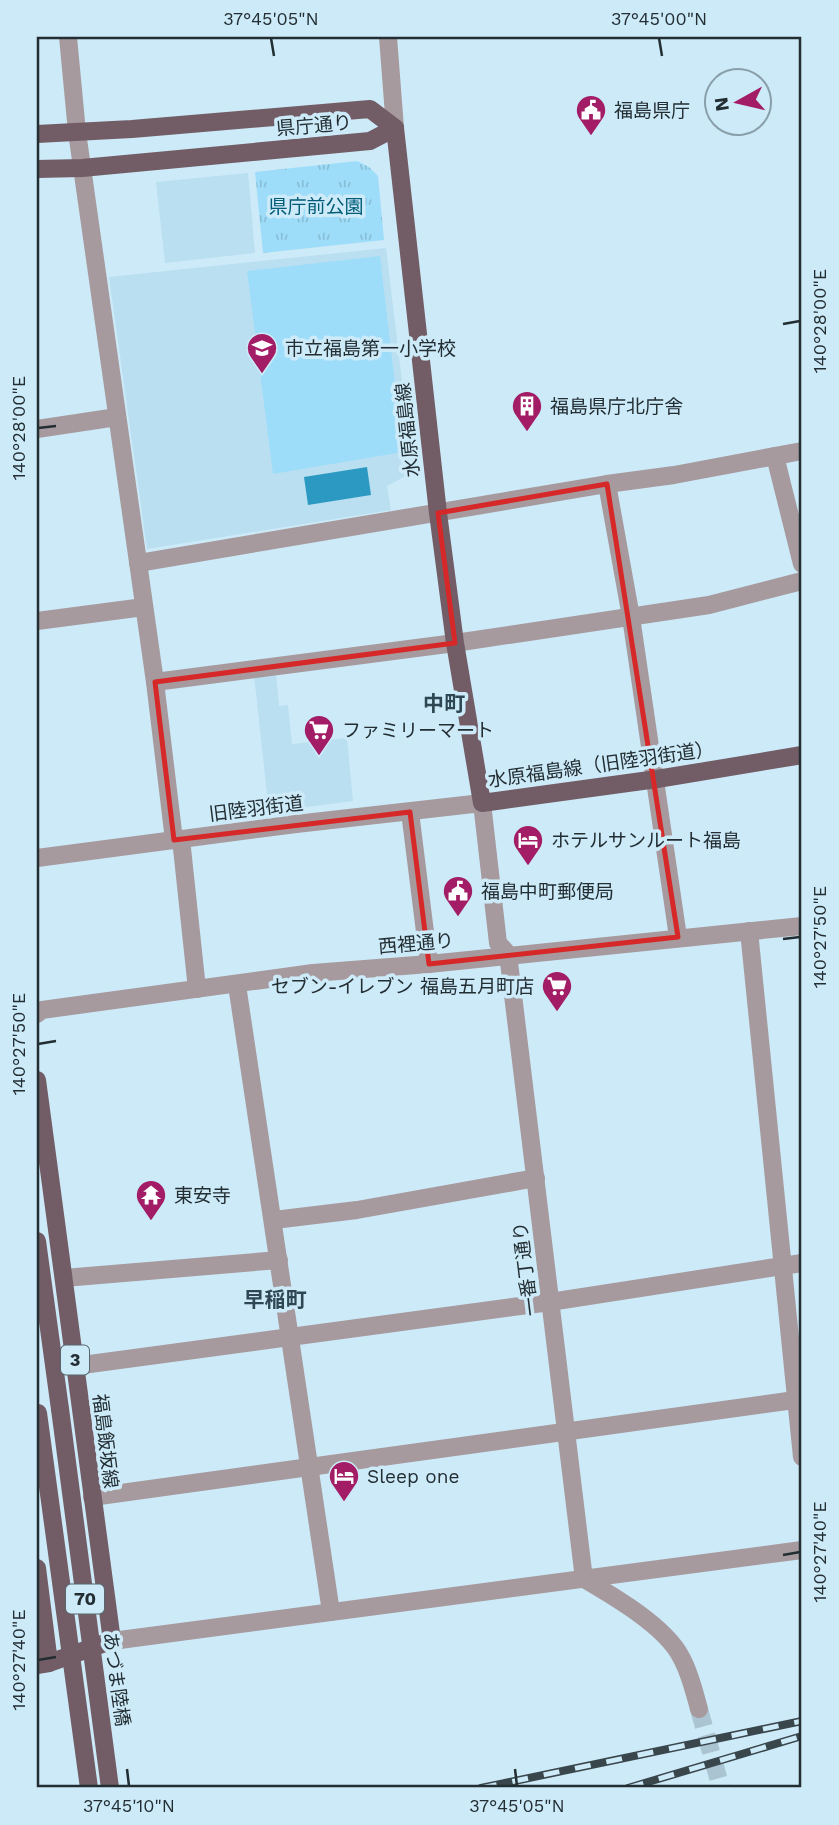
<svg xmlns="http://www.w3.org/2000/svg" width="839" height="1825" font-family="'Work Sans','Noto Sans JP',sans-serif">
	<defs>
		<pattern id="park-tufts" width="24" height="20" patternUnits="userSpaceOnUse" patternTransform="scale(1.75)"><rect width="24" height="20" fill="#9eddf9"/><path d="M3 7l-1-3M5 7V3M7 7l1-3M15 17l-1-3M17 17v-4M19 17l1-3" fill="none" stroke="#88bed6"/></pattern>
	</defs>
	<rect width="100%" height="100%" fill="#cdeaf8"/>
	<g fill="#badff0">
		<path d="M248,173l7,80 -90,10 -9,-81z"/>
		<path d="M386,248l27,224 -26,14 4,24 -244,39 -38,-272z"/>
		<path d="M276,673l3,33 9,-1 4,39 55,-6 6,63 -84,11 -15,-137z"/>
	</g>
	<path fill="url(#park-tufts)" d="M357,161l12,6 9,9 6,64 -121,13 -8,-81z"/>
	<path fill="#9eddf9" d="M380,256l23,196 -130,22 -26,-203z"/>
	<path fill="#2b99c1" d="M367,467l4,28 -63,10 -4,-28z"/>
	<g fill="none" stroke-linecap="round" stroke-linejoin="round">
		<path stroke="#abc4d1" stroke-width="18" stroke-dasharray="18 9" stroke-linecap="butt" d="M699,1709l22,79"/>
		<g stroke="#a69a9e" stroke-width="18">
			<path d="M68,37l9,95 78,550 19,158"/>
			<path d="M388,37l7,91"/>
			<path d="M37,429l80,-12"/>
			<path d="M775,456l27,108"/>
			<path d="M607,484l24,133 47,320"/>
			<path d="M138,563l469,-79 67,-9 128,-24"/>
			<path d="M37,621l107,-14"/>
			<path d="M155,682l300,-39 254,-38 93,-24"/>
			<path d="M410,812l19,152"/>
			<path d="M181,839l16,150"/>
			<path d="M37,858l259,-34 186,-21 16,140 10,11"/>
			<path d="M749,931l53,526"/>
			<path d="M508,954l76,625"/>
			<path d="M237,985l94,627"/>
			<path d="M37,1014l5,-4 271,-37 116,-9 373,-38"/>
			<path d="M274,1220l83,-10 179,-32"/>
			<path d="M64,1278l215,-18"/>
			<path d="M75,1366l475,-64 252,-39"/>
			<path d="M92,1497l710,-98"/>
			<path d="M584,1579c29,17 81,47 97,78 9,16 13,34 18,52"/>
			<path d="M112,1641l690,-91"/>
		</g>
		<g stroke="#725c65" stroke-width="18">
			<path d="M395,128l43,385 17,130 27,160 175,-24 145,-24"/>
			<path d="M37,134l95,-5 238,-20 25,19"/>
			<path d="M37,169l45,-1 288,-27 25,-13"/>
			<path d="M37,1080l75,561"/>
			<path d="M37,1241l23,168"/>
			<path d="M37,1568l12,95"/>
			<path d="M37,1665l12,-2 56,-20"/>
		</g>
		<g stroke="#39464c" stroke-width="8">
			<g id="rail">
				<path d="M481,1788l321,-67"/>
				<path d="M628,1788l174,-52"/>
			</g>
		</g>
		<use href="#rail" stroke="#cdeaf8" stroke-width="5" stroke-dasharray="16" stroke-linecap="butt"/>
		<g stroke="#725c65" stroke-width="18">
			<path d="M60,1409l50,379"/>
			<path d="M38,1413l51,375"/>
		</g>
	</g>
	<path fill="none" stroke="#d62828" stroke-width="5" stroke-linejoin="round" d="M607,484l71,453 -249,27 -19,-152 -236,28 -19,-158 300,-39 -17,-130z"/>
	<path fill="none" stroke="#232e33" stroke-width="2.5" d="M271,38l3,18M659,38l3,18M783,324l17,-3M38,428l18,-2M783,939l17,-2M38,1044l18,-3M783,1555l17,-3M38,1660l18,-3M127,1769l2,17M515,1769l2,17"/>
	<defs>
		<g id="civic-pin" transform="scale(1.575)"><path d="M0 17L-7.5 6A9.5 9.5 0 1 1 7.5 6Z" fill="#a31c66" stroke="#cdeaf8"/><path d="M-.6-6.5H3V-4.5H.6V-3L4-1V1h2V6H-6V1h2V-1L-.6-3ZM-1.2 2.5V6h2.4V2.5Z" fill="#fff"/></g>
		<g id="school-pin" transform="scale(1.575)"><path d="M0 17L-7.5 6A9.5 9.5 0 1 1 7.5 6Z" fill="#a31c66" stroke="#cdeaf8"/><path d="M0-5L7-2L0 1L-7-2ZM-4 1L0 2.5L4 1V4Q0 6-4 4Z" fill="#fff"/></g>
		<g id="building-pin" transform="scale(1.575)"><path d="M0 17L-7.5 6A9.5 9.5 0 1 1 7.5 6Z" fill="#a31c66" stroke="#cdeaf8"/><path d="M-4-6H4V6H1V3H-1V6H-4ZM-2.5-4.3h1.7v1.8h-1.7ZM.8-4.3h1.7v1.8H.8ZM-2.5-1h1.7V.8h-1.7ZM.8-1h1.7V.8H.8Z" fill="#fff"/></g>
		<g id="supermarket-pin" transform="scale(1.575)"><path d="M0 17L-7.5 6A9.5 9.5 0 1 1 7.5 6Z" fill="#a31c66" stroke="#cdeaf8"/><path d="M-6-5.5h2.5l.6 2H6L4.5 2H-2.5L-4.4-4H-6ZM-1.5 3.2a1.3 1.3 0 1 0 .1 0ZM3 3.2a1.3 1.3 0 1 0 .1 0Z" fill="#fff"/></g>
		<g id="hotel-pin" transform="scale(1.575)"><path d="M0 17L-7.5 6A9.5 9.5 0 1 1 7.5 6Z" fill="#a31c66" stroke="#cdeaf8"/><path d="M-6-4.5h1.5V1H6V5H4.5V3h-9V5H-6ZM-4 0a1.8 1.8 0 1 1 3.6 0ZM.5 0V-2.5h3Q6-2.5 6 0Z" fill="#fff"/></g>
		<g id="temple-pin" transform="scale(1.575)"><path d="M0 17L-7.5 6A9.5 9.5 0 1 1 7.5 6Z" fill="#a31c66" stroke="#cdeaf8"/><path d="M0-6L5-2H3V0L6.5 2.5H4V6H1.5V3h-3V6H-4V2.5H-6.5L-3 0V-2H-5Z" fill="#fff"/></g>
	</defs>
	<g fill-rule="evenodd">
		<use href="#civic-pin" x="591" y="110"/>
		<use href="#school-pin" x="262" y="348"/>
		<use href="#building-pin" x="527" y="406"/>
		<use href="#supermarket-pin" x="319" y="730"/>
		<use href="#hotel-pin" x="528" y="840"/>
		<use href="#civic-pin" x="458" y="891"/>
		<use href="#supermarket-pin" x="557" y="986"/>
		<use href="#temple-pin" x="151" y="1195"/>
		<use href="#hotel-pin" x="344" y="1476"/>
	</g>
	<g text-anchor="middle" stroke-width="7" stroke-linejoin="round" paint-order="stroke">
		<g fill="#cdeaf8" stroke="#56666e" stroke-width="2">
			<rect x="61" y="1345.5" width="28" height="29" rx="5"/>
			<rect x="66" y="1584.5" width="38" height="29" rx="5"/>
		</g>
		<g font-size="18" font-weight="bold" fill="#232e33">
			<text x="75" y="1366">3</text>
			<text x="85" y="1605">70</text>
		</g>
		<g font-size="19" fill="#232e33" stroke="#cdeaf8" text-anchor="start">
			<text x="614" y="117">福島県庁</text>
			<text x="285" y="355">市立福島第一小学校</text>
			<text x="550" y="413">福島県庁北庁舎</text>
			<text x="342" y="737">ファミリーマート</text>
			<text x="551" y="847">ホテルサンルート福島</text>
			<text x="481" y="898">福島中町郵便局</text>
			<text x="534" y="993" text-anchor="end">セブン-イレブン 福島五月町店</text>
			<text x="174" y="1202">東安寺</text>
			<text x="367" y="1483">Sleep one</text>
		</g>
		<g font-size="19" fill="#232e33" stroke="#cdeaf8">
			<text transform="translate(314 125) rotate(-5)" y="7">県庁通り</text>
			<text transform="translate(407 430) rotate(-96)" y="7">水原福島線</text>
			<text transform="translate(601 764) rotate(-8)" y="7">水原福島線（旧陸羽街道）</text>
			<text transform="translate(256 808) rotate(-7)" y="7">旧陸羽街道</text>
			<text transform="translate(416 943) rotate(-5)" y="7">西裡通り</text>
			<text transform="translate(525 1269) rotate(-97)" y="7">一番丁通り</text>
			<text transform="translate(106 1441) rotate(83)" y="7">福島飯坂線</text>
			<text transform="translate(117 1679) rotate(82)" y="7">あづま陸橋</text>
		</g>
		<g font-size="19" fill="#015b77" stroke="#cdeaf8">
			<text x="316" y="213">県庁前公園</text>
		</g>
		<g font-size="21" font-weight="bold" fill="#2e4752" stroke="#cdeaf8">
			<text x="444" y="711">中町</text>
			<text x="275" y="1307">早稲町</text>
		</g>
	</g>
	<rect width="839" height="1825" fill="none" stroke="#cdeaf8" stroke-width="77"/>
	<g transform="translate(738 102) rotate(262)"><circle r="33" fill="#cdeaf8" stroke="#899fa9" stroke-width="2"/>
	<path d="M0-5L12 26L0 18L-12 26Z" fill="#a31c66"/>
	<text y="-10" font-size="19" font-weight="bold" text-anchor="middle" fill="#232e33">N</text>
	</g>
	<rect x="38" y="38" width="762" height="1748" fill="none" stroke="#232e33" stroke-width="2.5"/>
	<g font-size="18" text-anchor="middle" fill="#232e33">
		<text x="271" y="25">37°45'05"N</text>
		<text x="659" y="25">37°45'00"N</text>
		<text transform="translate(820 321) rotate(-90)" y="6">140°28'00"E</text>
		<text transform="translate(19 428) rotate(-90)" y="6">140°28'00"E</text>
		<text transform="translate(820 937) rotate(-90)" y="6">140°27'50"E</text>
		<text transform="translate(19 1044) rotate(-90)" y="6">140°27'50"E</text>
		<text transform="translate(820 1552) rotate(-90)" y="6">140°27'40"E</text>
		<text transform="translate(19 1660) rotate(-90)" y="6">140°27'40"E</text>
		<text x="129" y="1812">37°45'10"N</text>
		<text x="517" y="1812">37°45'05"N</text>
	</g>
</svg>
